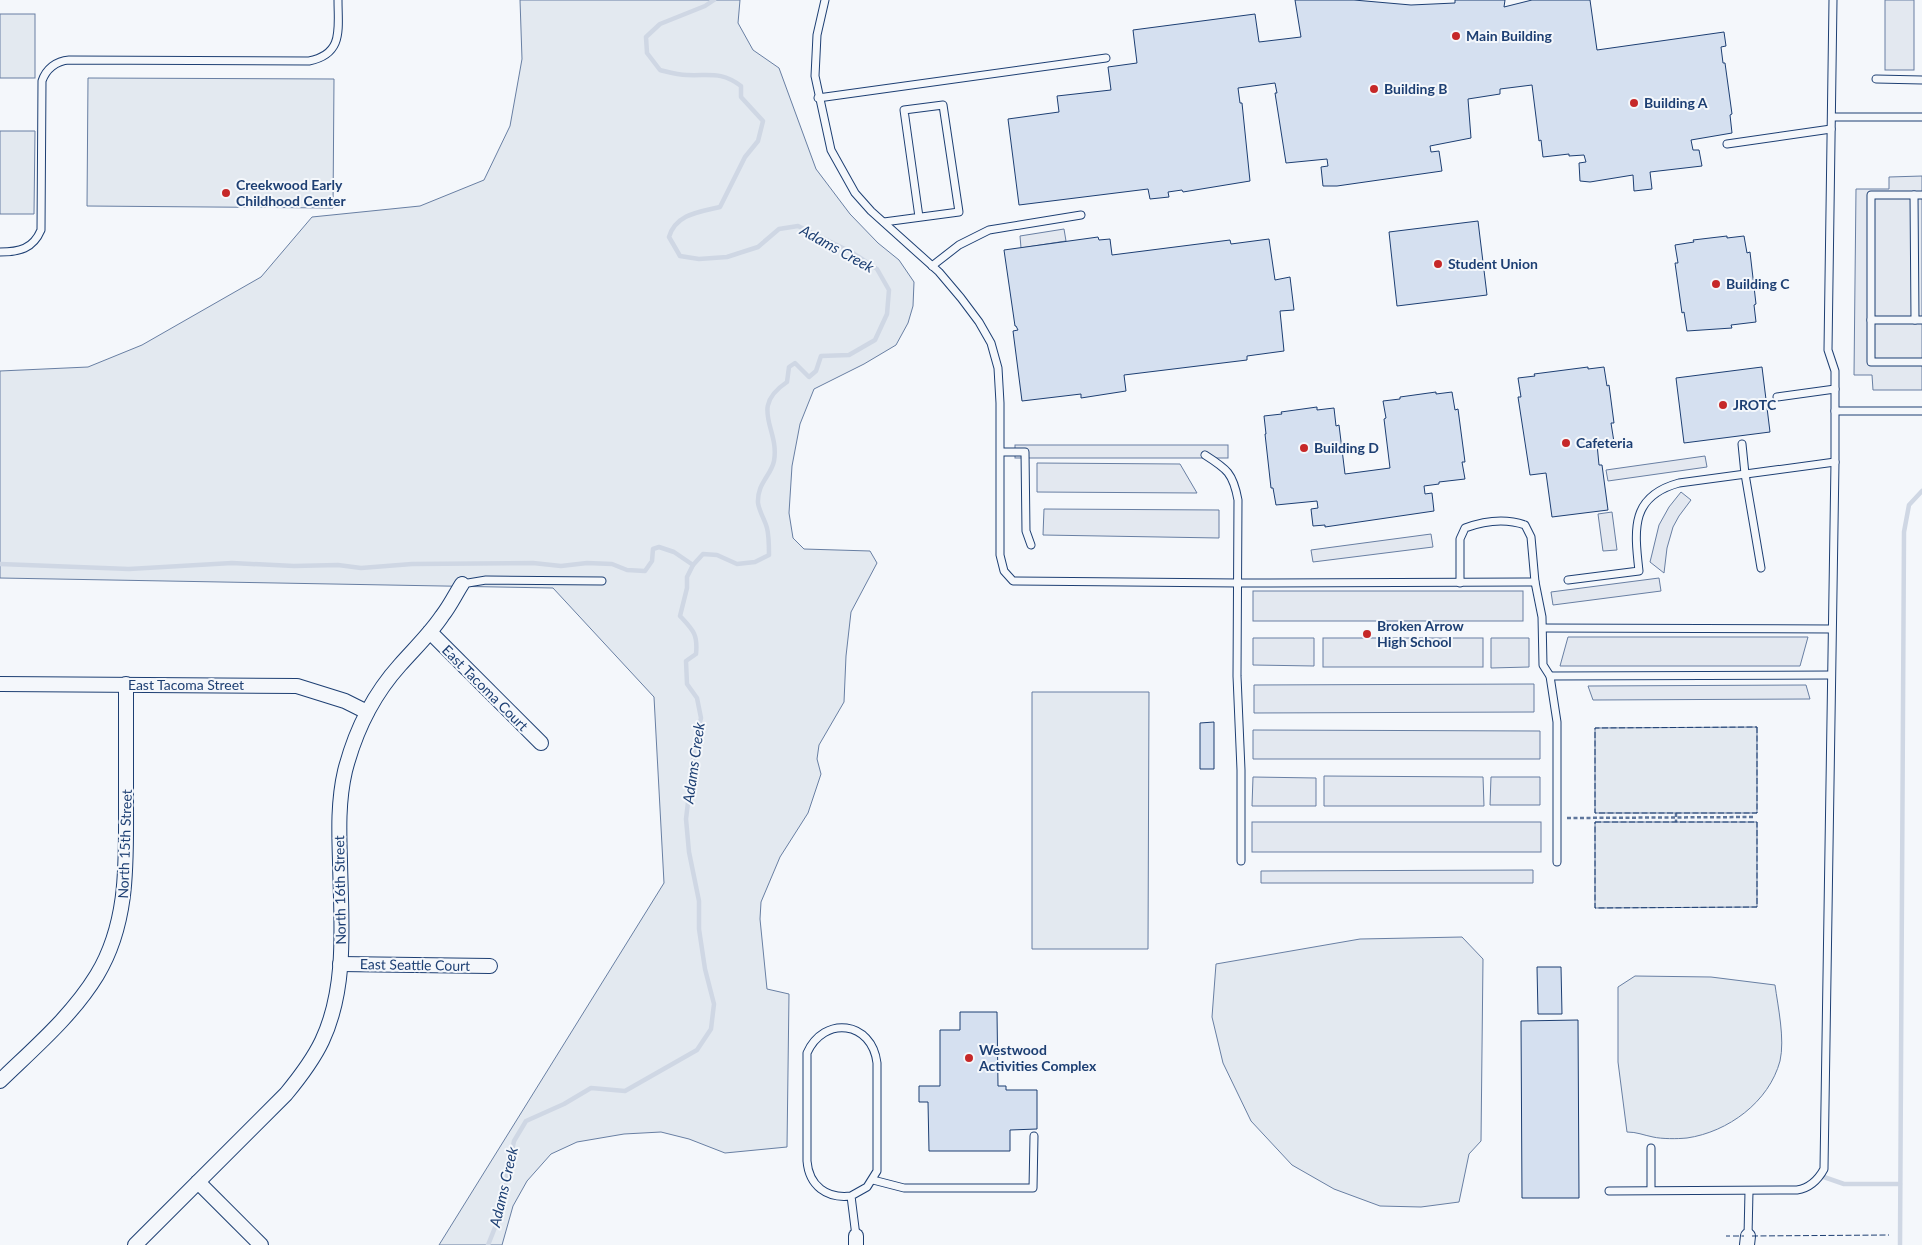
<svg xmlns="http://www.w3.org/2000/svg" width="1922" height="1245" font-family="Lato,sans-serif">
	<rect width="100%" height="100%" fill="#f4f7fb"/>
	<g fill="#e3e9f0" stroke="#687fa3">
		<path d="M520,0h220l-2,23 15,27 26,18 37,101 34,45 28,29 21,17 15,22 -1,24 -5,17 -12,22 -32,19 -50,25 -14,35 -8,42 -3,47 4,25 11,11 66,2 7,12 -26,49 -5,44 -2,46 -25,43 -2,14 4,15 -13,39 -28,44 -19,45 -1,17 7,70 22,5 -2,153 -62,6 -36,-14 -28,-7 -37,2 -47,8 -26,12 -24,27 -14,25 -11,39h-63l225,-362 -10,-186 -101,-109 -553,-10v-207l88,-4 54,-22 119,-68 51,-60 108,-11 64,-26 26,-54 12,-67z"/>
		<rect x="0" y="14" width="35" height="64"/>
		<path d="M88,78l246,1 -1,129 -246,-2z"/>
		<path d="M0,131h35l-1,83h-34z"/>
		<path d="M1032,692h117l-1,257h-116z"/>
		<path d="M1757,727v86h-162v-85z"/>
		<path d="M1595,822h162v85l-162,1z"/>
		<path d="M1462,937l21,22 -2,182 -12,13 -10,48 -38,5 -41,-1 -46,-17 -42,-24 -41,-44 -28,-58 -11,-46 4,-53 144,-25z"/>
		<path d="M1635,976l76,1 64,8c3,22 10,54 5,76 -11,41 -52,71 -93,77 -10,1 -25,1 -34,-1 -10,-2 -16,-5 -26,-5l-9,-70v-75z"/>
	</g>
	<g fill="#e3e8f0" stroke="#687fa3">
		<rect x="1885" y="0" width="29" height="70"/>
		<path d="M1922,176v214h-49l-1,-15h-18l2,-186h33v-12z"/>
		<path d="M1064,229l2,12 -45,7 -1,-12z"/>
		<rect x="1015" y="445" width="213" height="13"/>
		<path d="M1705,456l2,11 -99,14 -2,-11z"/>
		<path d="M1037,463l143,1 17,29 -160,-1z"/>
		<path d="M1681,492l10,8 -12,16 -6,11 -6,21 -3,25 -14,-11 2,-8 7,-29 10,-18z"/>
		<path d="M1044,509l175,1v28l-176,-3z"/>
		<path d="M1612,512l5,38 -14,1 -5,-37z"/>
		<path d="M1431,534l2,13 -120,15 -2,-12z"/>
		<path d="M1659,578l2,13 -108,14 -2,-13z"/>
		<rect x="1253" y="591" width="270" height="30"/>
		<path d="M1568,637h240l-8,29h-240z"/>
		<path d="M1253,638h61v28l-61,-1z"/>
		<rect x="1323" y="638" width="160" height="29"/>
		<path d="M1491,638h38v29l-38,1z"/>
		<path d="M1534,684v28l-280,1v-28z"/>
		<path d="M1806,685l4,14 -217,1 -5,-14z"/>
		<path d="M1253,730l287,1v28h-287z"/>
		<path d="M1324,776l159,1 1,29h-160z"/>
		<path d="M1253,777l63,1v28h-64z"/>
		<path d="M1491,777h49v28h-50z"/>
		<rect x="1252" y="822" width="289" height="30"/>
		<path d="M1533,870v13h-272v-12z"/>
	</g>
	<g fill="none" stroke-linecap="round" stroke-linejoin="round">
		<g stroke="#cfd7e4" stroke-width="4.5">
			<path d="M0,564l129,5 103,-6 62,3 44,-1 23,3 51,-4 121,-1 28,3 26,-3 25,1 15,6 18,1 7,-10 1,-12 6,-2 15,5 19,13"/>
			<path d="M1821,1176l23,8h56"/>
			<path d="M488,1245l10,-25 16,-79 12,-20 38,-17 27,-16 34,3 72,-41 14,-21 3,-25 -9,-35 -6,-40v-28l-10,-49 -3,-33 9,-75 6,-26 -4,-20 -10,-14 -1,-23 10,-7c2,-20 -3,-24 -16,-38l7,-28v-11l6,-12 10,-11 14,1 20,9 18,-2 14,-7c0,-9 0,-19 -2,-27 -2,-8 -8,-17 -9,-25 -1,-20 13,-27 16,-42 6,-33 -26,-53 13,-79l2,-15 6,-4 14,14 7,-6 5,-15 28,-1 26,-15 12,-26 2,-24 -12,-21 -24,-16 -55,-27 -19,3 -21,18 -31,10 -28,2 -19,-3 -11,-19c7,-23 30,-25 51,-30l25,-50 13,-16 5,-20 -22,-24v-11c-20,-15 -31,-10 -54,-11 -9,0 -19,-3 -27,-5l-13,-17 -1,-16 14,-13 45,-18 9,-6"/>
			<path d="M1900,1245l4,-713 5,-27 13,-14"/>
		</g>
	</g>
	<g fill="#d5e0f0" stroke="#1d3f73">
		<path d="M1295,0h59l57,5 44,-2v-3h50l-1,7 28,-7h58l7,50 127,-18 2,14 -5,1 2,16h2l7,51 -2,1 2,18 -41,7 2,10h6l3,16 -52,6 2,17 -18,2 -1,-16 -43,7 -10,-1 -1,-18 7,-1 -2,-7 -15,1v-2l-26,3 -2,-17 -2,1 -7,-56 -32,4v5l-32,5 3,39 -41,8 1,6 8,-1 3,20 -105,15h-14l-2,-19 7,-1 -1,-7 -41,4 -11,-70h2l-2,-10 -37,5 2,15h2l8,78 -67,11 -1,-2 -14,2 1,5 -19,2 -2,-10 -129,16 -11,-86 51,-7 -2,-16 54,-6 -3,-23 29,-4 -4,-33 122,-16 4,28 42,-5z"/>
		<path d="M1478,221l9,74 -90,11 -8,-74z"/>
		<path d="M1727,236v2l17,-2 3,17 3,-1 6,52 -2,1 2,17 -25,3 1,3 -45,3 -3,-19 -2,1 -7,-50h3l-3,-18 19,-3 -1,-2z"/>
		<path d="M1098,237l1,3 11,-1 2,16 118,-15 1,4 38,-5 6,41 15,-3 4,33 -14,1 4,40 -37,5v4l-123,15 2,16 -45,7v-4l-59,7 -9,-70 5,-1 -2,-4h-1l-11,-76z"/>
		<path d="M1588,367v2l16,-2 3,19 2,-1 5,38h-3l3,19 -17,2 2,21h3l6,45 -56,7 -6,-44 -16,2 -12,-78h3l-3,-19 17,-2 -1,-2z"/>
		<path d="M1762,367l8,65 -86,11 -8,-65z"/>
		<path d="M1436,392v2l16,-2 3,18 3,-1 7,53h-3l3,17 -26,3v2l-15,2 1,8 7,-1 2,18 -109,16v-2l-12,1 -2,-17 7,-1 -1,-7 -41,4 -3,-17h-2l-6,-54h1l-2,-18 18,-2 -1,-2 36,-5v3l17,-2 2,18 3,-1 6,49 45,-6 -6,-49 2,-1 -3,-17 17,-2v-2z"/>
		<path d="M1214,722v47h-14v-46z"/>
		<path d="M1537,967h24l1,47h-24z"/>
		<path d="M960,1012h37l1,74h8v4h31v39l-27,1v21h-81l-1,-49h-9v-16h21v-56h20z"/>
		<path d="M1578,1020l1,178h-57l-1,-177z"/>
	</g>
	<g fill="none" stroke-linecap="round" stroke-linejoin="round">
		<g stroke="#1d3f73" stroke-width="9">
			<g id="service">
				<path d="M825,0l-8,35 -2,41 16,74 24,43 16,18 68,61 22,26 18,24 12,21 7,25 2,35v152l4,16 9,10 225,2 297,-1"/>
				<path d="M1876,79l46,1"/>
				<path d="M818,98l288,-40"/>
				<path d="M1832,117h90"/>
				<path d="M1727,144l104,-15"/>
				<path d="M1914,195l1,125"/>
				<path d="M884,222l75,-10 -16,-107 -39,5 15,107"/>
				<path d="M0,252c19,0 33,-3 41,-22l1,-149c4,-12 14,-20 27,-21l240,1c35,-7 29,-32 29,-61"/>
				<path d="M932,266l27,-21 30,-15 92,-15"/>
				<path d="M1871,320v-125h51"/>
				<path d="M1922,320h-51v42h51"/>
				<path d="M1777,397l58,-8"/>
				<path d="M1835,411h87"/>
				<path d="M1742,444l3,30 16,94"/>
				<path d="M1001,452h24l1,79 5,14"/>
				<path d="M1205,455c22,14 28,18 33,45l-1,176 4,94v91"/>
				<path d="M1568,580l71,-9c-5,-43 -8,-75 40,-88l156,-21"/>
				<path d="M1460,583v-44l5,-11c19,-7 40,-10 60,-3l6,12 4,45 7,35 1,48 7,11 7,46v140"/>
				<path d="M462,584l24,-4 116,1"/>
				<path d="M1543,628l288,1"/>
				<path d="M1550,676l281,-1"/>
				<path d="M1651,1148v42"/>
				<path d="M873,1180l31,8h129l1,-52"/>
				<path d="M1609,1191l188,-1c13,-2 21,-10 27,-21l11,-707v-91l-7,-21 5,-350"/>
				<path d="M851,1196l16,-9 10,-16v-108c-5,-42 -53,-48 -70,-10v108c2,25 20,38 44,35l5,40"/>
				<path d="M1748,1236l1,-45"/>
			</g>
		</g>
		<g stroke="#1d3f73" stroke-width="16">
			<g id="minor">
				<path d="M430,632l111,111"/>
				<path d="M0,684l297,2 48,15 22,11"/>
				<path d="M340,964l150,2"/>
				<path d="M0,1081c34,-33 72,-65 97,-106 32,-53 29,-113 29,-173 0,-39 0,-78 0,-118"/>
				<path d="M198,1182l63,63"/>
				<path d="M856,1236v9"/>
				<path d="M135,1245l151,-151c14,-17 27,-34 36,-53 26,-55 19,-121 18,-180 -1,-30 -2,-60 5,-90 10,-39 28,-76 55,-106 14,-16 30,-31 42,-49 8,-10 13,-21 20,-32"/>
				<path d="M1747,1245l1,-9"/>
			</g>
		</g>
		<g stroke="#5e769c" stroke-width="2.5" stroke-dasharray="4 2.5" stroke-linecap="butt">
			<path d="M1676,813v9"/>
			<path d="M1567,818l188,-1"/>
		</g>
		<use href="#service" stroke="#f4f7fb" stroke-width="7"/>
		<use href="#minor" stroke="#f4f7fb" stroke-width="14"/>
		<g stroke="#1d3f73" stroke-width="1" stroke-dasharray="6 2.5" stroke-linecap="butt">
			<path d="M1757,727v86h-162v-85z"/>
			<path d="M1595,822h162v85l-162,1z"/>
			<path d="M1726,1236h4"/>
			<path d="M1733,1236h11"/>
			<path d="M1752,1236l137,-1"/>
		</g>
	</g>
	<g fill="#c62828" stroke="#f4f7fb" stroke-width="2">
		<circle cx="1456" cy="36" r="5"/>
		<circle cx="1374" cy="89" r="5"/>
		<circle cx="1634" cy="103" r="5"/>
		<circle cx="226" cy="193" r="5"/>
		<circle cx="1438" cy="264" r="5"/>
		<circle cx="1716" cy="284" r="5"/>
		<circle cx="1723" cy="405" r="5"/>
		<circle cx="1566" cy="443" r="5"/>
		<circle cx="1304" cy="448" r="5"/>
		<circle cx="1367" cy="634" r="5"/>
		<circle cx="969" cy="1058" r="5"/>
	</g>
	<g text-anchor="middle" stroke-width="4" stroke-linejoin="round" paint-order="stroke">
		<g font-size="14" font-weight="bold" fill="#1d3f73" stroke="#f4f7fb" text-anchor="start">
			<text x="1466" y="41">Main Building</text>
			<text x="1384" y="94">Building B</text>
			<text x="1644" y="108">Building A</text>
			<text x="236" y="190">Creekwood Early<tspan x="236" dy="16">Childhood Center</tspan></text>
			<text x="1448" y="269">Student Union</text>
			<text x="1726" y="289">Building C</text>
			<text x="1733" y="410">JROTC</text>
			<text x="1576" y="448">Cafeteria</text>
			<text x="1314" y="453">Building D</text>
			<text x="1377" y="631">Broken Arrow<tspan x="1377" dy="16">High School</tspan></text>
			<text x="979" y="1055">Westwood<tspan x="979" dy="16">Activities Complex</tspan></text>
		</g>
		<g font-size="14" fill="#1d3f73" stroke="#f4f7fb">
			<text x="186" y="690">East Tacoma Street</text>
			<text transform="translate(485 688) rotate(45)" y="5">East Tacoma Court</text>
			<text transform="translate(125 844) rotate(-88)" y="5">North 15th Street</text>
			<text transform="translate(340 890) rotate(-91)" y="5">North 16th Street</text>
			<text transform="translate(415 965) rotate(1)" y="5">East Seattle Court</text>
		</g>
		<g font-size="15" font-style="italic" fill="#1d3f73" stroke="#f4f7fb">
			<text transform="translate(837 249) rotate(29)" y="5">Adams Creek</text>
			<text transform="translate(694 763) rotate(-82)" y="5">Adams Creek</text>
			<text transform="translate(504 1187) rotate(-77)" y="5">Adams Creek</text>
		</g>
	</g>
</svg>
